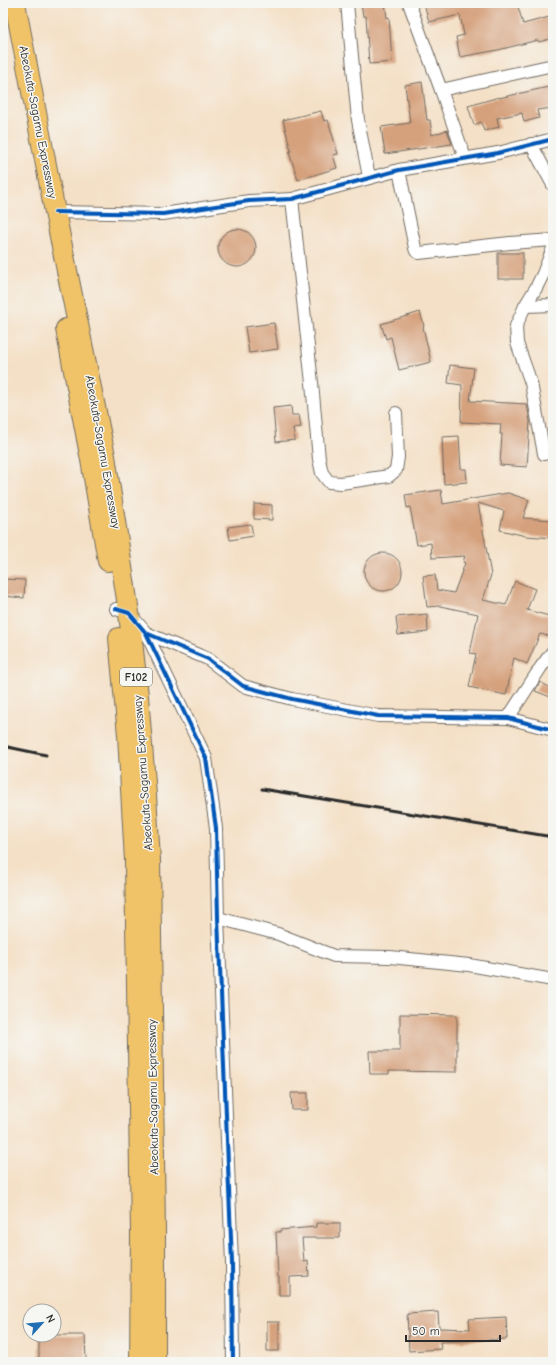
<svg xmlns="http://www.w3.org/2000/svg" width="556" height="1365" font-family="'Comic Neue',sans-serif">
	<rect width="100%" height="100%" fill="#f6f6f2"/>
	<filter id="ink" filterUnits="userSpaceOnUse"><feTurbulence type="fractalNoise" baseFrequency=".025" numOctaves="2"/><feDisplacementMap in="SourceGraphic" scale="8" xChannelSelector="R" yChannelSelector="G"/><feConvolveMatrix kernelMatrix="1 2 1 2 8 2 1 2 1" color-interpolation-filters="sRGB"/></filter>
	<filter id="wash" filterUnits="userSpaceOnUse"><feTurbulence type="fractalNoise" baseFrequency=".012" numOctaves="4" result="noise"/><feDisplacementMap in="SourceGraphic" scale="16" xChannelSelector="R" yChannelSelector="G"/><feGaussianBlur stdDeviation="0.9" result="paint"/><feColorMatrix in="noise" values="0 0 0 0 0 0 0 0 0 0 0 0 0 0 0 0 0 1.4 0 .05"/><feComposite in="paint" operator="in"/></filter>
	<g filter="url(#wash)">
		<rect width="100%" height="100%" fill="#f4e0c6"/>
		<g id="blocks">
			<g fill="#d5a07b">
				<path d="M361,3h24l2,15 2,-1 3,45 -23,2 -3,-48h-3z"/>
				<path d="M424,3h93l6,21 30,-8v22l-14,4 -1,-2 -40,10 -38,7 -4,-20 8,-2 -4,-20 -31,7z"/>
				<path d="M422,82l5,38h3l2,15 15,-5 5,14 -67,10 -4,-27 29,-4 -5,-38z"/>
				<path d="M553,86v22l-16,2 2,8 -15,4 -2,-9 -25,5 2,9 -15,4 -3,-9 -7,3 -6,-19 31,-9v1z"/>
				<path d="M321,111l3,10 4,-1 10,34 -5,1 4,13 -39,12 -9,-28 2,-1 -8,-31z"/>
				<circle cx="237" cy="248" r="19"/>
				<rect x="498" y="253" width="25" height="26"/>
				<path d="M420,312l4,14 -1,1 8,35 -32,8 -8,-33 -5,2 -5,-15z"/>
				<path d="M274,323l4,26 -29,4 -4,-26z"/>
				<path d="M450,365l24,3 -4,33 57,3 3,17 -3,46 -27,-2 2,-31h-2l1,-10 -40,-2 1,-37 -14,-2z"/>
				<path d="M291,406l1,9h7l2,12 -8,1 2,12 -19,2 -3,-34z"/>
				<path d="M459,436l2,33h5l1,13 -23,2 -2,-47z"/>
				<path d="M441,490l2,14 65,-11 21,7 -6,18 30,2v18l-27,-2 -26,-6 4,-19 -26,-8 13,72 -8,25 23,5 9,-24 20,8 -8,21 26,7v20l-13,-3 -13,30 -13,-6 -8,37 -37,-8 7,-33 -6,-1 8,-39 -38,-8 -13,1 -4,-31 12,-1 2,15 17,3 11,-30 -2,-1 2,-6 -33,2 -1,-15 -14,2 -7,-38 -3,1 -2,-13z"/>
				<path d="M254,504l18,1v15l-18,-1z"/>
				<path d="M251,524l2,12 -23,4 -2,-13z"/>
				<circle cx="383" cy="572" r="19"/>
				<path d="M3,579l22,1 -1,18 -21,-2z"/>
				<path d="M427,614l1,18 -30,3 -2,-18z"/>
				<path d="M540,682l13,7v9l-18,-7z"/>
				<path d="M400,1014l57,1v57l-68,-1v3h-19l-1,-23h31z"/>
				<path d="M291,1093h17v17h-16z"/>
				<path d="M316,1223h24v15h-38l2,24 4,-1 1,15 -19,1v18h-11v-18h-1l-2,-45h4v-2l36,-3z"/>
				<path d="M438,1312l1,16 31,1 -1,-10 37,-2 1,22 -67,3 1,7 -32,2 -2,-37z"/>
				<rect x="267" y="1322" width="12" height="29"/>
				<path d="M39,1335h46l1,27h-47z"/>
			</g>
		</g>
	</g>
	<g filter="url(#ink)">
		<use href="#blocks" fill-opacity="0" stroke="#716a61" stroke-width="1"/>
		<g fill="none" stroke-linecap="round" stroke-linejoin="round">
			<g stroke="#716a61" stroke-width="14">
				<g id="minor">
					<path d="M347,3l11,117 11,57"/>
					<path d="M409,3l32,87"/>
					<path d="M531,144l22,41"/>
					<path d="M465,158l-24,-68 112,-25"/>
					<path d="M399,170l16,78 1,3 3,2 91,-10 43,-3"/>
					<path d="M292,199l20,184 7,76 3,14 7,9 12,1 48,-7 7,-6 2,-13 -2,-44"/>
					<path d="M55,212l108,2 86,-13 43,-2 107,-29 99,-17 55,-14"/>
					<path d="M525,306l28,-1"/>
					<path d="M544,454l-13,-71 -14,-40 -1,-17 9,-20 11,-18 7,-14 10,-26"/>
					<path d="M116,609l13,4 17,20 60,125 10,70 2,90 14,345 1,99"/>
					<path d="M146,633l62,26 35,27 49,13 86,17 130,2 45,12"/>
					<path d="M508,718l33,-51 12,-16"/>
					<path d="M218,918l60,16 56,22 56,1 79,8 84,15"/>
				</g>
			</g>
			<g stroke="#716a61" stroke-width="22">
				<g id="trunk">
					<path d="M15,3l40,209 50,244 24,157 9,83 8,99 4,65 5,371v131"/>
					<path d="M66,329l25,131 17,101"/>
					<path d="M119,638l9,97 7,126 6,371 -1,130"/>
				</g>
			</g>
			<use href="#minor" stroke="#fff" stroke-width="12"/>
			<use href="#trunk" stroke="#f0c369" stroke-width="20"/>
			<g stroke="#2b2b2b" stroke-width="3">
				<path d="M3,746l43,9"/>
				<path d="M262,789l291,48"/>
			</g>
			<g stroke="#f6f6f2" stroke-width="6">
				<g id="cycleway">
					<path d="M55,212l108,2 86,-13 43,-2 107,-29 99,-17 55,-14"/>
					<path d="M116,609l13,4 17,20 60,125 10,70 2,90 14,345 1,99"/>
					<path d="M146,633l62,26 35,27 49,13 86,17 130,2 45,12"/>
				</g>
			</g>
			<use href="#cycleway" stroke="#0057b8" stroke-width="4"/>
		</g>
	</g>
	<g text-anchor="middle" stroke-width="3" stroke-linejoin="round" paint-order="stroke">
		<rect fill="#f6f6f2" stroke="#686867" stroke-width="1" x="120" y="668" width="32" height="18" rx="3"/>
		<g font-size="11" font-weight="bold" fill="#2b2b2b">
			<text x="136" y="681">F102</text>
		</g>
		<g font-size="12" fill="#2b2b2b" stroke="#f6f6f2">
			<text transform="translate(38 122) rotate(79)" y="4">Abeokuta-Sagamu Expressway</text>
			<text transform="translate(103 452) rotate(80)" y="4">Abeokuta-Sagamu Expressway</text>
			<text transform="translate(143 773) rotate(-94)" y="4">Abeokuta-Sagamu Expressway</text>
			<text transform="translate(153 1097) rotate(-91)" y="4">Abeokuta-Sagamu Expressway</text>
		</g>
	</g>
	<rect width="556" height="1365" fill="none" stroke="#f6f6f2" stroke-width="16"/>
	<g transform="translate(42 1323) rotate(63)"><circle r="19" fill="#f6f6f2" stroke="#a5a5a2"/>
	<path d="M0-3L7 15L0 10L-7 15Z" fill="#1f6fb2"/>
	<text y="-6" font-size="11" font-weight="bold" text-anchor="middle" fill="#2b2b2b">N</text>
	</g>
	<path d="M406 1335v6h94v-6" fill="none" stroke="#2b2b2b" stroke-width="2"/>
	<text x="412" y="1335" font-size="12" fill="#2b2b2b" stroke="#f6f6f2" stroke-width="3" paint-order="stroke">50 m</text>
</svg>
